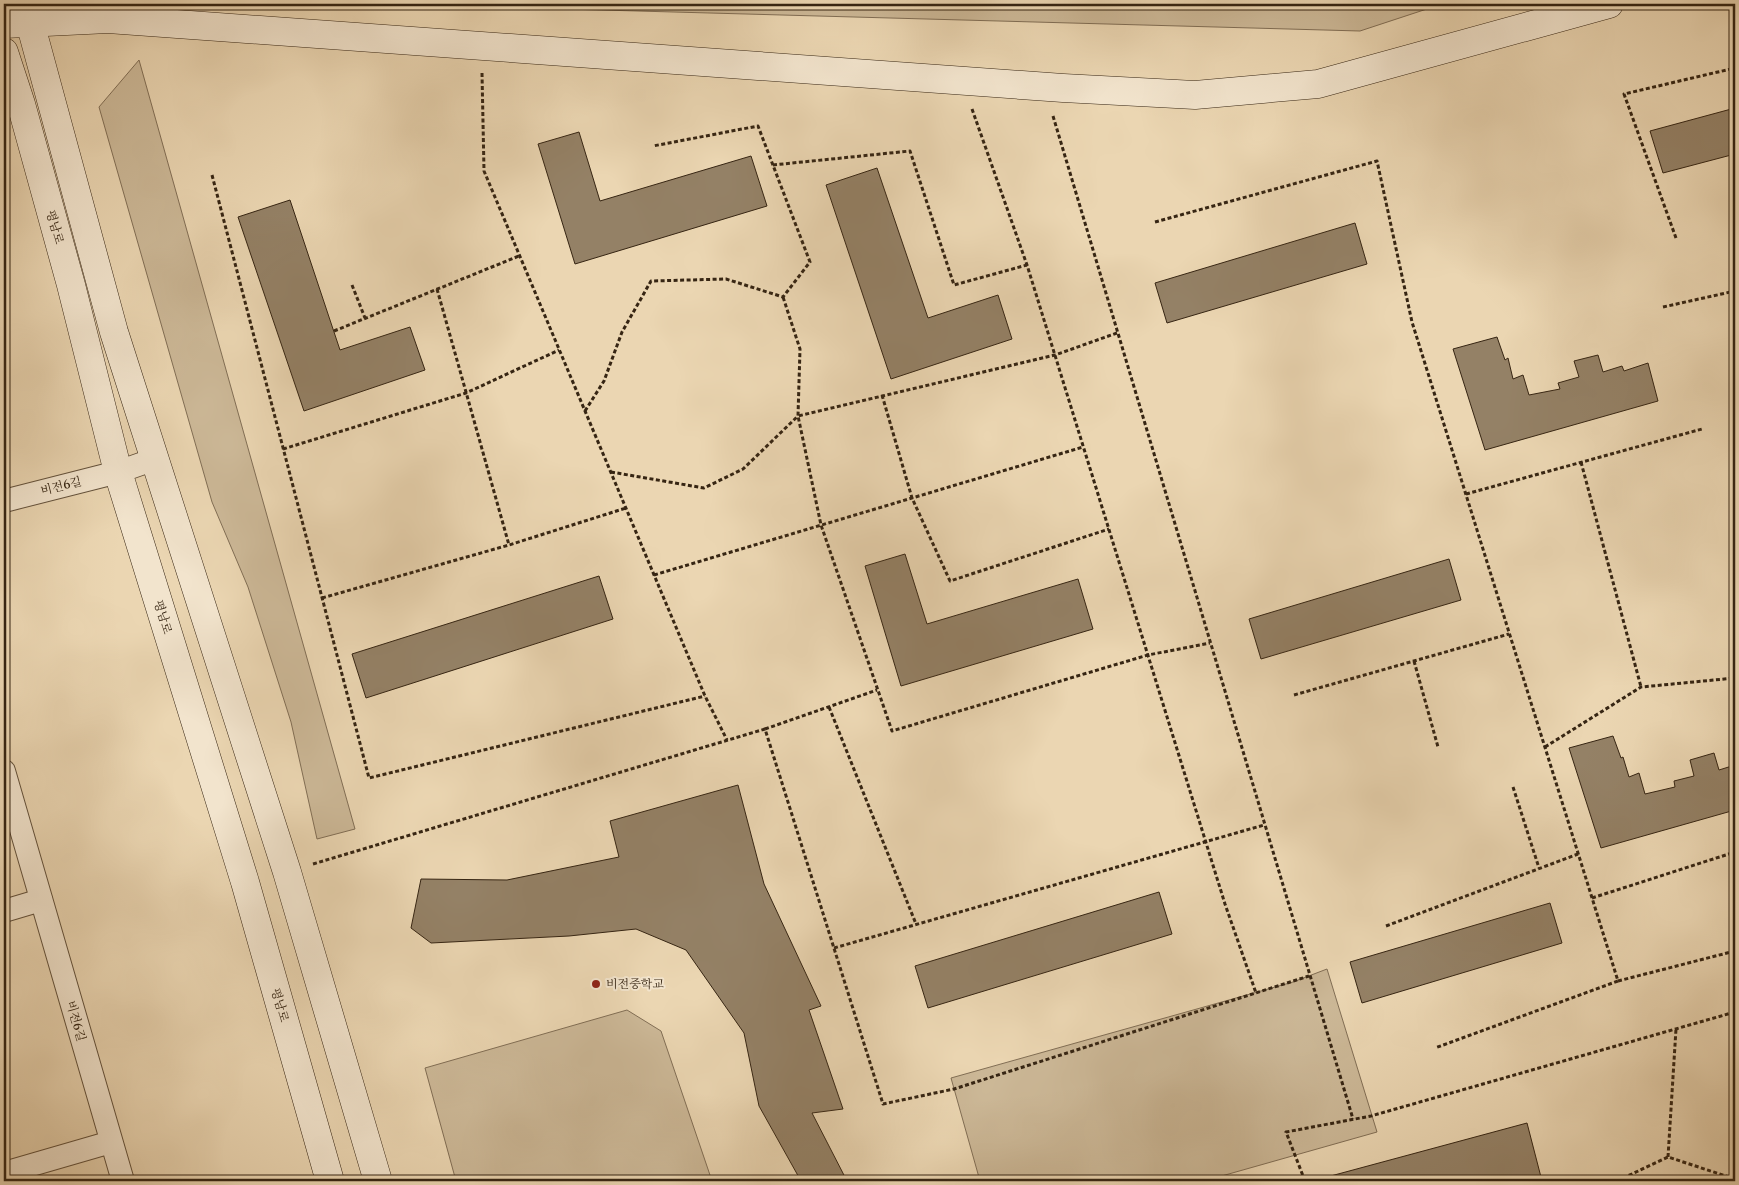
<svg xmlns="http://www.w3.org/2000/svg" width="1739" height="1185" font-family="'Libre Caslon Text','Noto Serif KR',serif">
	<rect width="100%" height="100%" fill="#ebd6b2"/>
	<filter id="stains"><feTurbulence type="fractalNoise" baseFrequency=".004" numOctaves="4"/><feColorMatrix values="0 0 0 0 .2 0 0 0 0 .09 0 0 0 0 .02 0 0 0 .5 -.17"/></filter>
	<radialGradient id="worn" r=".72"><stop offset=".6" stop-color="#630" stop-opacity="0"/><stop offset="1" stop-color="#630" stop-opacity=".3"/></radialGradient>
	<g fill="#ccb897" stroke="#816e55">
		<path d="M384,4h1058l-82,27z"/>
		<path d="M139,60l216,769 -38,10 -26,-117 -43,-135 -36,-85 -113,-395z"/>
		<path d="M1327,969l50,163 -173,49h-224l-29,-103 342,-96z"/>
		<path d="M627,1010l34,21 51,150h-256l-31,-113z"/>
	</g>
	<g fill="#948166" stroke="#362513">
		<path d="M1735,108v46l-72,19 -13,-42z"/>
		<path d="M579,132l21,69 151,-45 16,50 -192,58 -37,-120z"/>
		<path d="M877,168l51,150 70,-23 14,44 -121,40 -65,-194z"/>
		<path d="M290,200l50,150 70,-23 15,43 -121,41 -66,-194z"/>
		<path d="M1355,223l12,41 -200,59 -12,-40z"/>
		<path d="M1497,337l8,23 3,-2 5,21 10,-4 6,20 31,-6 -2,-6 21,-6 -5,-16 24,-6 5,17 19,-6 2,5 24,-8 10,38 -173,49 -32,-101z"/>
		<path d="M905,554l22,70 151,-45 15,50 -192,57 -36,-120z"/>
		<path d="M1449,559l12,41 -200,59 -12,-40z"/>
		<path d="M599,576l14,43 -247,79 -14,-44z"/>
		<path d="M1613,736l8,22 2,-1 6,20 10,-4 6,21 30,-7 -1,-6 20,-5 -4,-16 24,-7 5,17 16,-5v45l-134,38 -32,-100z"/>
		<path d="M738,785l26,99 57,122 -12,4 34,99 -31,4 35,68h-46l-42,-75 -15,-73 -58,-83 -50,-21 -67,7 -138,7 -20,-15 10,-49 86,1 112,-23 -9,-36z"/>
		<path d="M1159,892l13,42 -244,74 -13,-42z"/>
		<path d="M1550,903l12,40 -200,60 -12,-41z"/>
		<path d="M1527,1123l15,58h-213l-2,-4z"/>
	</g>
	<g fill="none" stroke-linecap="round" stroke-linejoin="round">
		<g stroke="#63513b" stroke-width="24">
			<g id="street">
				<path d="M4,501l114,-29 37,-13"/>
				<path d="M4,771l119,410"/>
				<path d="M4,911l37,-11"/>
				<path d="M4,1173l107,-31"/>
			</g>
		</g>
		<g stroke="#362513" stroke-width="29">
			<g id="secondary">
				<path d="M25,4l89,328 173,540 91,309"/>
				<path d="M4,24l104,-5 955,69 132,7 123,-11 291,-80"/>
				<path d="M4,52l17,52 50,181 47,187 127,410 85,299"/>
			</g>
		</g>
		<g stroke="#362513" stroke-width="3" stroke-dasharray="4 2.5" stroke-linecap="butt">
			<path d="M482,73l2,98 221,525 22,44"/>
			<path d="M972,109l55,156 198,639 31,89"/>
			<path d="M1053,116l300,1003"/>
			<path d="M773,165l137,-14 44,134 73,-20"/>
			<path d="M212,175l157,603 336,-82"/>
			<path d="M1155,222l222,-61 35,161 206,659 -183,67"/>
			<path d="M1676,238l-52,-144 111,-26"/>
			<path d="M352,285l13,33"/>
			<path d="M437,289l72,256"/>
			<path d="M1663,307l72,-16"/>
			<path d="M334,331l185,-75"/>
			<path d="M1117,333l-62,22 -257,61 23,109 71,206 256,-76 62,-12"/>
			<path d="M882,395l30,103 38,83 159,-52"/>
			<path d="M585,411l19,-30 18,-49 29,-51 75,-2 57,18 27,-35 -52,-136 -105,20"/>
			<path d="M283,449l183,-56 93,-43"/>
			<path d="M1581,462l60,225"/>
			<path d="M611,472l93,16 39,-19 55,-53 2,-67 -17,-52"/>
			<path d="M1466,494l236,-65"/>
			<path d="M654,575l429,-128"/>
			<path d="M322,598l187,-53 117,-37"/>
			<path d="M1414,661l24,86"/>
			<path d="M1294,695l215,-61"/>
			<path d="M829,707l87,217"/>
			<path d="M765,729l112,-39"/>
			<path d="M1545,747l96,-60 94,-9"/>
			<path d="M1513,787l26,81"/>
			<path d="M313,864l452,-135 118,375 71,-15 355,-113"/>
			<path d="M1592,898l143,-46"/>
			<path d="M1386,926l192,-72"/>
			<path d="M834,948l430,-123"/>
			<path d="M1618,981l117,-30"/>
			<path d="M1668,1157l8,-128"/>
			<path d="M1305,1181l-19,-49 85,-16 364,-104"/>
			<path d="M1617,1181l51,-24 67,22"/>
		</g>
		<use href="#street" stroke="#f2e4cd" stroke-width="22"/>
		<use href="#secondary" stroke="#f2e4cd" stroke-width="28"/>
	</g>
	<circle fill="#8f2418" stroke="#f2e4cd" stroke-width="2" cx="596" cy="984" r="5"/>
	<g text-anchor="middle" stroke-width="4" stroke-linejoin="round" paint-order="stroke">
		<g font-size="12" fill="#362513" stroke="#f2e4cd">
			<text transform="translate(55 227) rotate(74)" y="4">평남로</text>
			<text transform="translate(61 486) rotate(-14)" y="4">비전6길</text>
			<text transform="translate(163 617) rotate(73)" y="4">평남로</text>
			<text transform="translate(280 1005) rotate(74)" y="4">평남로</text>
			<text transform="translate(76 1021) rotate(74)" y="4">비전6길</text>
		</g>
		<g font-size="12" fill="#362513" stroke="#f2e4cd" text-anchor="start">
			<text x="606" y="988">비전중학교</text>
		</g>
	</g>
	<rect width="1739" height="1185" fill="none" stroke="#ebd6b2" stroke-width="20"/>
	<rect x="5" y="5" width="1729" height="1175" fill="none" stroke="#362513" stroke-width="2.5"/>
	<rect x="10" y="10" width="1719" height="1165" fill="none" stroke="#362513"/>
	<rect width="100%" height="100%" filter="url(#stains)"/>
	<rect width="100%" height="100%" fill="url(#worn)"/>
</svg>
